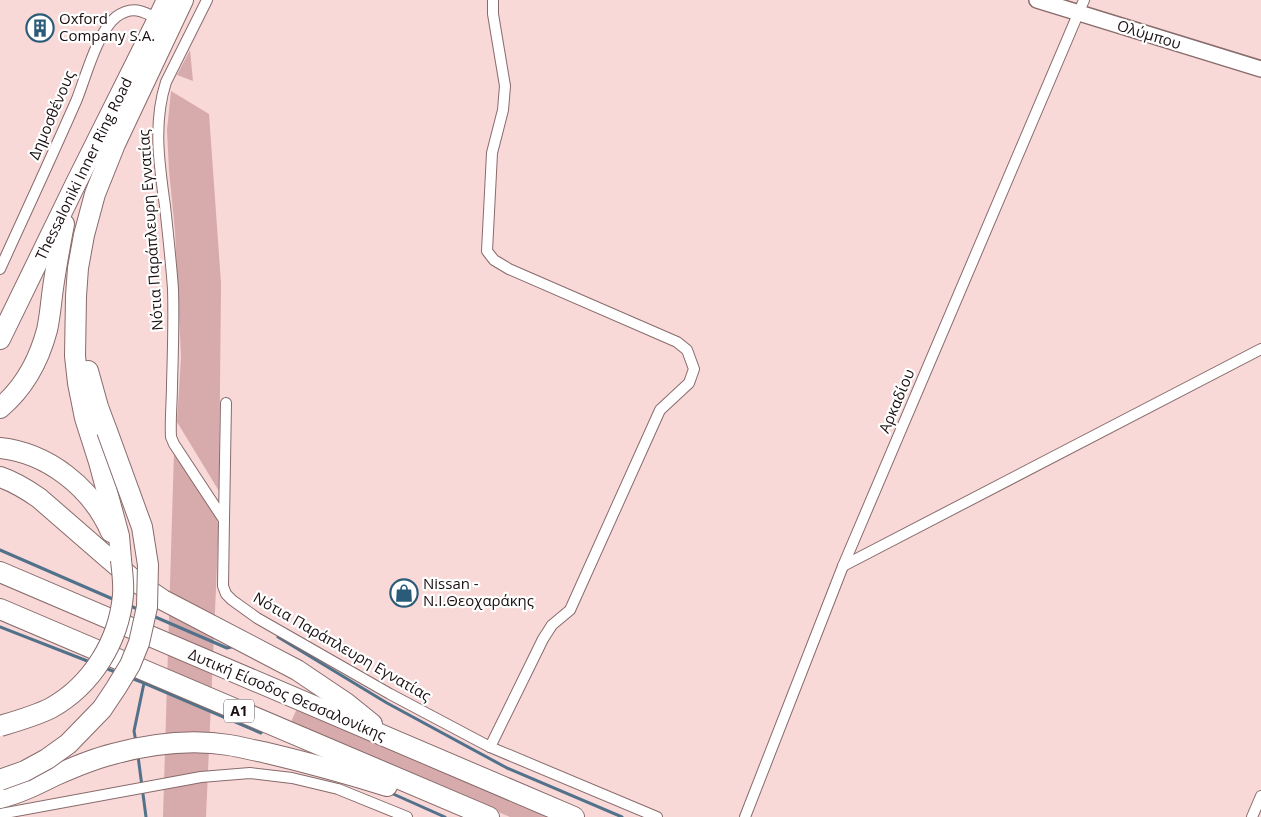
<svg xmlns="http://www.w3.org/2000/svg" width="1261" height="817" font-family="'Open Sans',sans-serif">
	<rect width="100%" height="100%" fill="#f9d8d8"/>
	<g fill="#d7aaab">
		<path d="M190,50l3,31 -16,-6z"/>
		<path d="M171,91l38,23 12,169 -2,208 -42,-69 4,-65 -6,-126 -6,-60 -2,-41z"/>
		<path d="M174,452l40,58c4,11 6,20 4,32l-12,275h-43z"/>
		<path d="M298,706l257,111h-45l-219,-95z"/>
	</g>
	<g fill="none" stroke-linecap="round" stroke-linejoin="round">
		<g stroke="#51728a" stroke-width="3">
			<path d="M0,550l115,50"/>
			<path d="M128,605l12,5"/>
			<path d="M153,616l74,32 8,-2"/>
			<path d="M0,627l90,35"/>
			<path d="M278,637l109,66 120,65 115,49"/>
			<path d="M105,668l13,5"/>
			<path d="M131,678l13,5 -10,48 2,11"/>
			<path d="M144,683l117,50"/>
			<path d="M138,756l8,61"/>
			<path d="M391,793l54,24"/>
		</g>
		<g stroke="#886b6b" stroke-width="12">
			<g id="street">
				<path d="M207,0l-41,82c-13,40 -7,82 -1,124 3,28 6,55 8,83 1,32 0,63 -1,95 0,18 -2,36 -1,53l3,7 50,76 -1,66 3,8 6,6 25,18 133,76 100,53 167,70"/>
				<path d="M0,269c26,-57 52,-113 77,-170 9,-23 21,-68 39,-82 16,-12 27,-6 42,2"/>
				<path d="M224,520l2,-117"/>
				<path d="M843,566l418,-217"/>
				<path d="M490,747l53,-108 9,-14 18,-15 90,-200 29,-27 5,-14 -7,-19 -10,-8 -168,-73 -15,-9 -7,-9 5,-98 11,-43 2,-24 -12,-72v-14"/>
				<path d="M0,814l201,-37 49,-4 42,5 46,11 69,28"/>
				<path d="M745,817l98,-251 241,-566"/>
				<path d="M1252,817l9,-21"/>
			</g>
		</g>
		<g stroke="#886b6b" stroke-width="18">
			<path id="secondary" d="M1037,0l224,69"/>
		</g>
		<g stroke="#886b6b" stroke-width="22">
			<g id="highway">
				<path d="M0,339l77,-158 81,-162 9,-19"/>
				<path d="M88,371l10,36 9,24"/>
				<path d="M0,408c24,-20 39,-48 47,-78 3,-13 4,-28 6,-42 3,-21 7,-43 11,-64"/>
				<path d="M0,448c48,5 92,40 111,84"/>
				<path d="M0,477c15,5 26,12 39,21l69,60 27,23 28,19 134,70 49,33 26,21"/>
				<path d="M121,560l-2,-24 -20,-74 -14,-44 -7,-35 -3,-27 1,-60 2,-28 6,-33 11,-41 20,-50 68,-144"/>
				<path d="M0,572l574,245"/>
				<path d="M0,609l489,208"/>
				<path d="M0,798c20,-5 38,-14 56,-23 18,-8 37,-16 57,-21 37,-10 78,-15 116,-9 12,2 23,5 34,7 42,10 83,21 124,34"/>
			</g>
		</g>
		<use href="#street" stroke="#fff" stroke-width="10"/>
		<use href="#secondary" stroke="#fff" stroke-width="15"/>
		<use href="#highway" stroke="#fff" stroke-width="20"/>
		<g stroke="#886b6b" stroke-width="22" stroke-linecap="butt">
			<g id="highway-bridge">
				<path d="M0,726c17,-5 35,-10 51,-18 41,-23 68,-67 72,-113 1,-12 -1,-24 -2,-35"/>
				<path d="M0,780l25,-9 22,-12 21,-15 34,-35 14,-21 14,-23 9,-22 8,-36 1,-42 -6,-38 -35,-96"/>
			</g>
		</g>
		<use href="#highway-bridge" stroke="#fff" stroke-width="20"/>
	</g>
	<defs>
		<g id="building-ring" transform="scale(1.4375)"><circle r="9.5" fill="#fff" stroke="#2a5b79" stroke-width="1.5"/><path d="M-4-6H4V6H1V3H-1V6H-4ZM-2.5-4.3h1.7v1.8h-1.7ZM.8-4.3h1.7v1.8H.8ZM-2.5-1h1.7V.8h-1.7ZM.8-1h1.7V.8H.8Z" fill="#2a5b79"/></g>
		<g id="shop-ring" transform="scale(1.4375)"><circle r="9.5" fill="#fff" stroke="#2a5b79" stroke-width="1.5"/><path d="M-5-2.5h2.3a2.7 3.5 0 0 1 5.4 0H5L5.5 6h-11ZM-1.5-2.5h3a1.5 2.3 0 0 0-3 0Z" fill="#2a5b79"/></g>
	</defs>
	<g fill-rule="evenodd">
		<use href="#building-ring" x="40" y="28"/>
		<use href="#shop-ring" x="404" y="593"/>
	</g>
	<g text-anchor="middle" stroke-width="4.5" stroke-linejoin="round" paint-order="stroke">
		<rect fill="#fff" stroke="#5f5758" stroke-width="1" x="224" y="699.5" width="30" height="23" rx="4"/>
		<g font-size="14" font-weight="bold" fill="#1a0f10">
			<text x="239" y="716">Α1</text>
		</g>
		<g font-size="15" fill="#1a0f10" stroke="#fff" text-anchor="start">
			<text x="59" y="24">Oxford<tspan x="59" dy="17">Company S.A.</tspan></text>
			<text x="423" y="589">Nissan -<tspan x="423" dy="17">Ν.Ι.Θεοχαράκης</tspan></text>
		</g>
		<g font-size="15" fill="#1a0f10" stroke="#fff">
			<text transform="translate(1149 35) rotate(17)" y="5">Ολύμπου</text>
			<text transform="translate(52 115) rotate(-67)" y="5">Δημοσθένους</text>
			<text transform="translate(84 169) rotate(-64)" y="5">Thessaloniki Inner Ring Road</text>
			<text transform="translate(151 230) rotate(-94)" y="5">Νότια Παράπλευρη Εγνατίας</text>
			<text transform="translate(897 401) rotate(-67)" y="5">Αρκαδίου</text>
			<text transform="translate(342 647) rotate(30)" y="5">Νότια Παράπλευρη Εγνατίας</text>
			<text transform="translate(287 695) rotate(23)" y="5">Δυτική Είσοδος Θεσσαλονίκης</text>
		</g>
	</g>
</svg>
